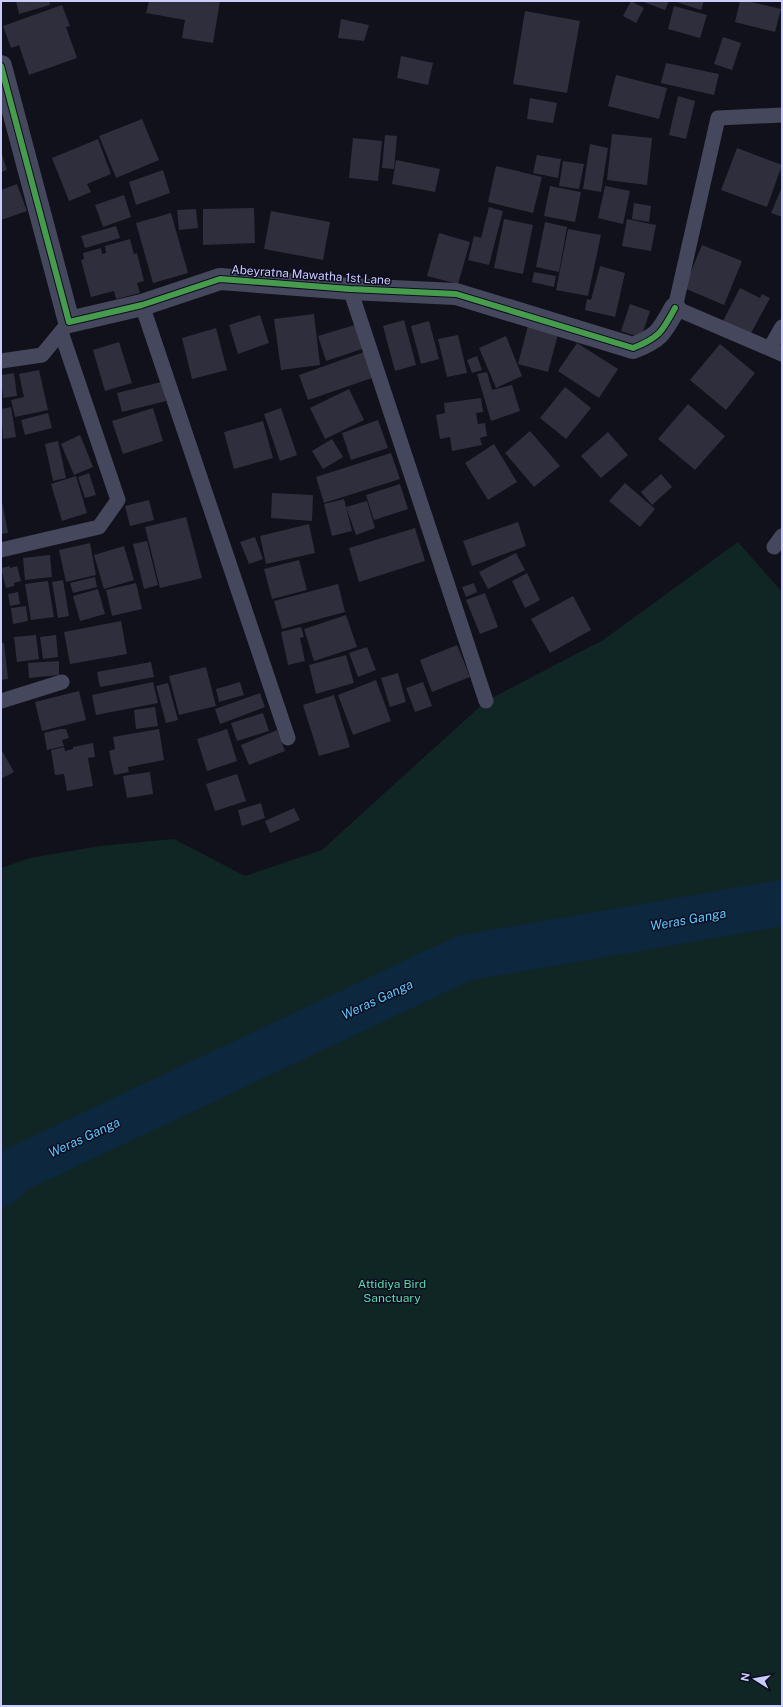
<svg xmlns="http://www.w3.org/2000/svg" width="783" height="1707" font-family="'Public Sans',sans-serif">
	<rect width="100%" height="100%" fill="#11111b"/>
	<path fill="#102624" d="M738,542l44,50v1114h-781v-838l29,-10 70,-12 74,-7 71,37 77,-26 164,-149 117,-61z"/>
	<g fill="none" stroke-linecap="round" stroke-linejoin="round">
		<path stroke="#0d273f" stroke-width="46" d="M1,1183l12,-12 451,-213 318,-55"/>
	</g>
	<g fill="#2e2e3d">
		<path d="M16,1h33l1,4 -31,9z"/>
		<path d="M149,1h71l-7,42 -31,-5 3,-18 -39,-7z"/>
		<path d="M631,1l13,7 -8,15 -13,-7z"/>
		<path d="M641,1h28l-4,9z"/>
		<path d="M677,1h27l-3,9 -25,-8z"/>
		<path d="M740,1h7l34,8 -6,23 -40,-10z"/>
		<path d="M62,5l8,21 -4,1 11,31 -48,17 -10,-30 -8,3 -8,-22z"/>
		<path d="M674,6l33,9 -7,23 -32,-9z"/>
		<path d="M525,11l55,10 -13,72 -54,-9z"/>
		<path d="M341,19l28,6 -5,16 -26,-3z"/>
		<path d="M723,37l18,6 -9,27 -18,-6z"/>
		<path d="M401,56l32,7 -5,22 -31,-7z"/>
		<path d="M666,63l53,11 -5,21 -53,-12z"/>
		<path d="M616,75l51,13 -8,31 -51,-13z"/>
		<path d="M678,96l17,5 -9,38 -17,-4z"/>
		<path d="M530,98l27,5 -4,20 -26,-4z"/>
		<path d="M142,119l17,41 -43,18 -17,-42z"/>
		<path d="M612,134l40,4 -5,47 -40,-5z"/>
		<path d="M385,135l12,1 -3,33 -12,-1z"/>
		<path d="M353,138l29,3 -4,40 -29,-3z"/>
		<path d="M98,139l13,35 -24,10 4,8 -22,9 -17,-43z"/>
		<path d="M590,144l18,4 -7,44 -18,-3z"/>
		<path d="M737,148l45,17 -15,42 -46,-17z"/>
		<path d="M1,151l6,19 -6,2z"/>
		<path d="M537,155l24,4 -3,19 -25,-5z"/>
		<path d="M396,160l44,9 -5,23 -43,-8z"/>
		<path d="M563,161l21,3 -5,25 -20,-3z"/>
		<path d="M496,166l46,11 -9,36 -45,-11z"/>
		<path d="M163,170l7,23 -34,12 -7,-23z"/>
		<path d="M17,184l10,27 -26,9v-30z"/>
		<path d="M550,186l31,6 -6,30 -31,-6z"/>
		<path d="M605,186l25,5 -7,33 -25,-6z"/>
		<path d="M782,187v30l-11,-4z"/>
		<path d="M124,195l7,22 -28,10 -8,-22z"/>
		<path d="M634,203l17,3 -2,16 -17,-3z"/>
		<path d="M489,207l14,4 -14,54 -21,-5 6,-24 7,2z"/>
		<path d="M254,208l1,35 -52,2v-36z"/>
		<path d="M196,209l2,19 -19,2 -2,-20z"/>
		<path d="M271,211l59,11 -7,38 -59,-11z"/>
		<path d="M171,213l17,60 -35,10 -17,-60z"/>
		<path d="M504,219l29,6 -10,49 -29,-6z"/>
		<path d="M627,219l29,6 -5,26 -29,-5z"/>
		<path d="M545,222l22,5 -8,45 -23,-5z"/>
		<path d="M116,226l4,12 -35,10 -4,-12z"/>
		<path d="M568,229l33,6 -13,61 -32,-6z"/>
		<path d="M439,233l31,9 -12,42 -31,-8z"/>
		<path d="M130,239l4,15 3,-1 7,28 -7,2 3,10 -24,6 -2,-8 -23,6 -10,-37 3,-1 -1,-6 18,-5 1,6 4,-1 -1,-7z"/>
		<path d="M702,245l40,16 -18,44 -40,-17z"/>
		<path d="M600,266l25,7 -10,44 -30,-7 2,-11 4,1z"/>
		<path d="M534,272l22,4 -2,11 -22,-5z"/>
		<path d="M740,288l20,10 2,-4 8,4 -20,37 -27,-14z"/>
		<path d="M630,304l20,7 -9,27 -20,-7z"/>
		<path d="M314,314l6,51 -39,5 -7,-51z"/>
		<path d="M260,315l9,28 -31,11 -9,-29z"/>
		<path d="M404,320l12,45 -21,6 -12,-45z"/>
		<path d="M429,321l10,38 -18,5 -10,-38z"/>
		<path d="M529,322l30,8 -11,42 -30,-8z"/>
		<path d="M358,324l7,24 -39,13 -8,-25z"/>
		<path d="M216,328l11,42 -35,9 -10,-41z"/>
		<path d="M458,335l9,38 -20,4 -9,-38z"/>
		<path d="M506,336l16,40 -26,12 -17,-40z"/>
		<path d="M119,342l13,41 -27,8 -12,-41z"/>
		<path d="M577,343l41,26 -19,29 -41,-27z"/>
		<path d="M720,344l35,29 -29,37 -36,-30z"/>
		<path d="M364,352l8,26 -64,22 -9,-25z"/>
		<path d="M477,356l5,14 -10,3 -5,-13z"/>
		<path d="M39,370l9,40 -33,7 -4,-17 13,-3 -5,-23z"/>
		<path d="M487,372l5,18 20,-5 8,26 -29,10 -14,-47z"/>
		<path d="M14,373l3,23 -14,2 -2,-23z"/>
		<path d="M161,382l5,19 -44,11 -5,-19z"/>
		<path d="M565,387l26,21 -25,31 -26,-21z"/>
		<path d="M349,389l15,31 -39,19 -15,-31z"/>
		<path d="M481,398l2,14 -7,1 2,11 7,-1 2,13 -7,2 2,7 -30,6 -2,-14 -10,2 -4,-24 9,-2 -1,-10z"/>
		<path d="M688,404l37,32 -30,34 -37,-31z"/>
		<path d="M11,407l5,30 -13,2 -2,-30z"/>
		<path d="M153,408l10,33 -40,13 -11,-33z"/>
		<path d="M281,408l16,47 -17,6 -16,-47z"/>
		<path d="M48,413l4,15 -27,7 -4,-15z"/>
		<path d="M378,420l10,28 -37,12 -9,-27z"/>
		<path d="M263,421l10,37 -39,11 -10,-37z"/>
		<path d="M530,431l30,35 -26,21 -29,-34z"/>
		<path d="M608,432l20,23 -27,23 -20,-22z"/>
		<path d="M80,435l13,32 -19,8 -13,-31z"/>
		<path d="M332,439l11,18 -20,12 -11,-18z"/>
		<path d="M58,441l8,37 -13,3 -8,-37z"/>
		<path d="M494,444l23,38 -29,18 -23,-37z"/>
		<path d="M391,453l9,26 -76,24 -8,-26z"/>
		<path d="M89,473l7,22 -11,3 -7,-21z"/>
		<path d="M661,474l11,13 -20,18 -11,-13z"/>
		<path d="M76,476l11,37 -25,8 -11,-37z"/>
		<path d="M625,483l30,26 -15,18 -31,-26z"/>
		<path d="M400,484l8,25 -34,11 -8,-25z"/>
		<path d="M272,493l41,2 -1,26 -41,-3z"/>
		<path d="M1,496l7,37 -7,1z"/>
		<path d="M344,499l8,32 -20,5 -8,-32z"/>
		<path d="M149,500l5,20 -24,6 -5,-20z"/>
		<path d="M367,501l8,27 -19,7 -10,-28z"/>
		<path d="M186,517l16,61 -42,10 -15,-61z"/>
		<path d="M518,522l8,24 -54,20 -9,-25z"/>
		<path d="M309,524l6,29 -49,11 -6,-28z"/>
		<path d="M415,528l10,33 -66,21 -10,-34z"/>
		<path d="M255,537l8,22 -14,5 -9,-22z"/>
		<path d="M147,541l11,44 -14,4 -11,-45z"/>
		<path d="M90,543l6,32 -30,7 -7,-32z"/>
		<path d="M124,546l10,34 -30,9 -10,-34z"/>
		<path d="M516,553l9,17 -37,19 -9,-17z"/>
		<path d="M50,555l2,22 -27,3 -2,-22z"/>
		<path d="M299,560l8,30 -35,9 -8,-30z"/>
		<path d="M10,566v2l7,-2 4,15 -7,2v3l-8,2 -5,-20z"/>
		<path d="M527,573l13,27 -15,8 -13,-27z"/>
		<path d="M95,577l2,10 -24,6 -3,-10z"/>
		<path d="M63,580l6,36 -11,2 -6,-36z"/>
		<path d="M48,581l6,36 -23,3 -6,-36z"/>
		<path d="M136,583l6,26 -30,7 -6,-26z"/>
		<path d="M474,583l3,9 -11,5 -4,-10z"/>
		<path d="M338,584l7,28 -63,17 -8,-28z"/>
		<path d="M98,589l7,25 -25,7 -7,-25z"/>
		<path d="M18,592l2,12 -10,2 -2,-12z"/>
		<path d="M485,593l13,34 -18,7 -14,-34z"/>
		<path d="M573,596l18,34 -41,23 -19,-34z"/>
		<path d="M26,606l2,15 -15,3 -2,-16z"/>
		<path d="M346,615l11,32 -43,14 -10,-32z"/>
		<path d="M121,621l6,33 -57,10 -6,-32z"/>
		<path d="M301,627l3,10 -4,1 5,23 -17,4 -7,-33z"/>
		<path d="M36,635l3,24 -22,3 -3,-25z"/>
		<path d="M56,635l2,22 -15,2 -3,-22z"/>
		<path d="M1,643h3l4,36 -7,1z"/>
		<path d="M457,645l13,32 -38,15 -12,-32z"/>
		<path d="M367,647l9,23 -18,7 -9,-24z"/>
		<path d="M346,655l8,28 -38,11 -7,-29z"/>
		<path d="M59,661v14l-30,3 -1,-15z"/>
		<path d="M151,662l3,15 -54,10 -3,-15z"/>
		<path d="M206,667l10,39 -37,9 -10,-39z"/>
		<path d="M398,673l8,29 -16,5 -9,-29z"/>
		<path d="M376,680l15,41 -38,14 -15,-40z"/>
		<path d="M153,682l5,21 -62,12 -4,-20z"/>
		<path d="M240,682l4,13 -25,7 -3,-13z"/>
		<path d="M423,682l9,24 -17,6 -9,-24z"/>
		<path d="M168,683l10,37 -12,3 -10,-37z"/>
		<path d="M79,691l7,29 -44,11 -7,-29z"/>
		<path d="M260,693l5,14 -45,17 -5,-15z"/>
		<path d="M334,695l16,52 -31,9 -16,-51z"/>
		<path d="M155,707l3,19 -22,3 -2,-19z"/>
		<path d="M263,713l6,18 -32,10 -6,-18z"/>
		<path d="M60,729h6l3,9 -7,2 2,6 -17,4 -3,-17z"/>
		<path d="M159,729l5,31 -36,7 1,5 -15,3 -5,-24 6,-2 -2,-12z"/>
		<path d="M227,729l10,32 -30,10 -10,-32z"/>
		<path d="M277,730l8,21 -36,14 -8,-20z"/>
		<path d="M93,743l2,14 -7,1 5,28 -26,5 -3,-17 -9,1 -4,-25 13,-3 1,4 8,-2v-2z"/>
		<path d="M1,749l13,23 -13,7z"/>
		<path d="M150,772l3,22 -26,4 -4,-22z"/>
		<path d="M237,774l9,27 -31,10 -9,-27z"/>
		<path d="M261,803l4,15 -23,8 -4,-16z"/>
		<path d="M294,808l6,12 -30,13 -5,-12z"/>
	</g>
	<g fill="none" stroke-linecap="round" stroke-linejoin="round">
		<g stroke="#45475c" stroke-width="15">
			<path d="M782,115l-64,3 -43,190 107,46"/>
			<path d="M350,289l136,412"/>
			<path d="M142,305l146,433"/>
			<path d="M770,348l12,-21"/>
			<path d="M1,361l41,-6 24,-29"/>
			<path d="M774,547l8,-11"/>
			<path d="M1,550l98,-23 19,-27 -57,-168"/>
			<path d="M1,701l61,-19"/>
		</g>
		<path stroke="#45475c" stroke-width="22" d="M1,66l68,256 73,-17 78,-26 130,10 106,5 177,54c26,-10 29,-16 42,-40"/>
		<g stroke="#0d0d1f" stroke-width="8">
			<path id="cycleway" d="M1,66l68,256 73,-17 78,-26 130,10 106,5 177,54c26,-10 29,-16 42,-40"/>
		</g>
		<use href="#cycleway" stroke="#469c4c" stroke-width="6"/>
	</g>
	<g text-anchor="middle" stroke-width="3" stroke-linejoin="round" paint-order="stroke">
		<g font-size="12" fill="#cbccfe" stroke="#0d0d1f">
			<text transform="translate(311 275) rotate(4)" y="4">Abeyratna Mawatha 1st Lane</text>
		</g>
		<g font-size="12" fill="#59dcab" stroke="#0d0d1f">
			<text x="392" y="1288">Attidiya Bird<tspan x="392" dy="14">Sanctuary</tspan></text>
		</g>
		<g font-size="13" font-style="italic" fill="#5bc7fc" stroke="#0d0d1f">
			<text transform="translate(688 919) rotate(-10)" y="5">Weras Ganga</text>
			<text transform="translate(377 999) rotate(-25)" y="5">Weras Ganga</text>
			<text transform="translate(84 1137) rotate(-25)" y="5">Weras Ganga</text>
		</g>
	</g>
	<rect width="783" height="1707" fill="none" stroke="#cbccfe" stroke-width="4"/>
	<g transform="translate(755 1679) rotate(281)" stroke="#0d0d1f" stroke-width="3" paint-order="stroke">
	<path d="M0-3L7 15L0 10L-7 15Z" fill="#cbccfe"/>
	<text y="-6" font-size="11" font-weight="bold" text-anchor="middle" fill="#cbccfe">N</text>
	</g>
</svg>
